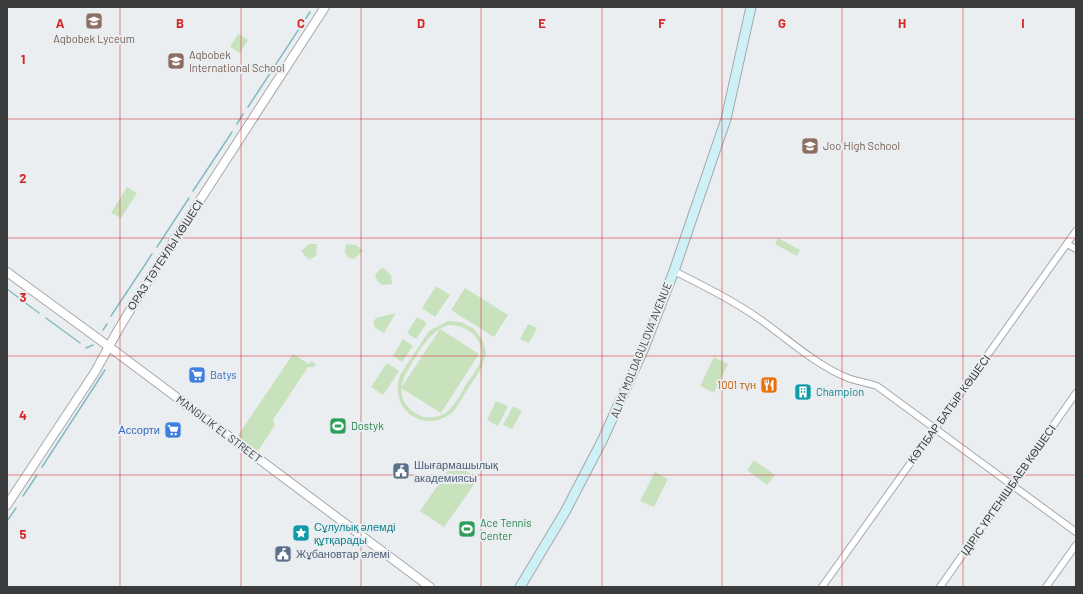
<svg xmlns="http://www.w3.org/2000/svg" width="1083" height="594" font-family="Barlow,sans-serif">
	<rect width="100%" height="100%" fill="#eaeef1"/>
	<g fill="#c8e2be" fill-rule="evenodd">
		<path d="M238,34l10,6 -8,13 -10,-6z"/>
		<path d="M127,187l10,6 -16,25 -10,-5z"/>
		<path d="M778,238l22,12 -3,6 -22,-12z"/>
		<path d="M309,244h8l-1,12 -7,4 -8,-9z"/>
		<path d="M346,244l10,1 7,6 -9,8 -5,-1 -4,-5z"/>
		<path d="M382,267l9,8 1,9 -10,1 -5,-4 -2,-6z"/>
		<path d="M436,286l14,9 -15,22 -13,-9z"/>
		<path d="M465,288l43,27 -14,22 -43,-27z"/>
		<path d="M396,313l-12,20 -9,-5 -2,-6 3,-4z"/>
		<path d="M417,317l10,6 -11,16 -9,-6z"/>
		<path d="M448,321l13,1 13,7 8,10 4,13 -4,15 -28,44c-28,25 -66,0 -54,-36l29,-44zM449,325c18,0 37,14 32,35 -3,9 -11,18 -16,26 -4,8 -9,17 -15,23 -12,12 -30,11 -41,-1 -9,-9 -9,-20 -5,-31 12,-19 22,-45 45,-52z"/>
		<path d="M528,324l9,4 -8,15 -9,-4z"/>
		<path d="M440,329l39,25 -38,59 -40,-25z"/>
		<path d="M403,339l10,7 -11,16 -9,-6z"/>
		<path d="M293,354l16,10 2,-3 5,3 -2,3h-6l-35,53 2,5 -17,26 -21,-14z"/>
		<path d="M714,357l14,7 -14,29 -14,-7z"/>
		<path d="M387,363l12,8 -16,24 -12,-8z"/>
		<path d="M496,401l12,5 -10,20 -11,-6z"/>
		<path d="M513,406l9,5 -10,18 -9,-4z"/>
		<path d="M754,460l21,15 -8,10 -20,-15z"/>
		<path d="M454,462l24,17 -34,48 -24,-16z"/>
		<path d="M655,472l13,7 -14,28 -14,-6z"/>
	</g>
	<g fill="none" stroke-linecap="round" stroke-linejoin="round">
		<g stroke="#84bbc3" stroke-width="1.5">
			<path d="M248,107l62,-95"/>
			<path d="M237,124l6,-10"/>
			<path d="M193,191l39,-59"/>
			<path d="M157,247l32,-49"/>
			<path d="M7,289l32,24"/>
			<path d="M111,316l41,-62"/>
			<path d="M46,318l34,25"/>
			<path d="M103,330l4,-6"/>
			<path d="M86,348l7,-3"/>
			<path d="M42,467l63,-97"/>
			<path d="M23,496l14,-21"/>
			<path d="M7,521l9,-13"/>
		</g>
		<g stroke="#a5a8ab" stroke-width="8">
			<g id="minor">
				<path d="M1067,244l9,5"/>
				<path d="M674,271c30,15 60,30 87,49 28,20 55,45 87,58 9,3 19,5 29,8l199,146"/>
				<path d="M822,587l254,-356"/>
				<path d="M940,587l136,-194"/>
				<path d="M1046,587l30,-42"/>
			</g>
		</g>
		<g stroke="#a5a8ab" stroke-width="10">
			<g id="tertiary">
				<path d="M7,272l93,68 330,247"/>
				<path d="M7,505l88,-133 23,-42 31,-51 176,-272"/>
			</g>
		</g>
		<g stroke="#a5a8ab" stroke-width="11">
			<path id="secondary" d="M520,587l45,-75 38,-73 41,-91 30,-77 52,-152 25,-112"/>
		</g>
		<use href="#minor" stroke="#fff" stroke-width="6"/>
		<use href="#tertiary" stroke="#fff" stroke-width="8"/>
		<use href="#secondary" stroke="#cef1f8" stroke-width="9"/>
	</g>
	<path fill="none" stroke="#d62828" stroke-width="1" stroke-opacity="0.55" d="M120,7v580M241,7v580M361,7v580M481,7v580M602,7v580M722,7v580M842,7v580M963,7v580M7,119h1069M7,238h1069M7,356h1069M7,475h1069"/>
	<defs>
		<g id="school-square" transform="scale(0.9)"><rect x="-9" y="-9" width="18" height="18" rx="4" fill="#8d6e63" stroke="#eaeef1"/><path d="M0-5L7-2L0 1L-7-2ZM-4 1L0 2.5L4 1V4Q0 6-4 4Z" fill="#fff"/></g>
		<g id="supermarket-square" transform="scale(0.9)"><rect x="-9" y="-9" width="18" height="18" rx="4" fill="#3f7fe0" stroke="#eaeef1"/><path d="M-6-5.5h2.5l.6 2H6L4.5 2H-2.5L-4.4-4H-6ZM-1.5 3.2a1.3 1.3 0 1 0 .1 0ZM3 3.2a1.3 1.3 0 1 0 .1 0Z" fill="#fff"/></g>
		<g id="restaurant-square" transform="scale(0.9)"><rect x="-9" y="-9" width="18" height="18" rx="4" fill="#e8710a" stroke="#eaeef1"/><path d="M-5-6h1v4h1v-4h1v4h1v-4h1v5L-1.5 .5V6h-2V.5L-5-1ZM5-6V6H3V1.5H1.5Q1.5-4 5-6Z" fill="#fff"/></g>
		<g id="building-square" transform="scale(0.9)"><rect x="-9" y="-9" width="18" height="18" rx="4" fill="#0f9aa8" stroke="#eaeef1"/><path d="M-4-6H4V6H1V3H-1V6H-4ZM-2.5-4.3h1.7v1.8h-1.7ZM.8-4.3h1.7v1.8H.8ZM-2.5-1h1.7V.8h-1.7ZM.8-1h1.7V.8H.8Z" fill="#fff"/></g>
		<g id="stadium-square" transform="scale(0.9)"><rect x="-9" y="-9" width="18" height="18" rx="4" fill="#2e9e5b" stroke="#eaeef1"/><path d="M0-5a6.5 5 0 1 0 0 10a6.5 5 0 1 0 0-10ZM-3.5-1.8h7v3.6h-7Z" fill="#fff"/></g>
		<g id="civic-square" transform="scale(0.9)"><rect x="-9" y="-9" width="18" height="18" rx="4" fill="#5c6f8a" stroke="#eaeef1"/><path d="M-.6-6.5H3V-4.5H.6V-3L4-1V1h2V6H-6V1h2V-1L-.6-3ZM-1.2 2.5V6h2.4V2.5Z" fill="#fff"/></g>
		<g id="sight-square" transform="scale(0.9)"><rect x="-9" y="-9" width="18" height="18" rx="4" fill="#0f9aa8" stroke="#eaeef1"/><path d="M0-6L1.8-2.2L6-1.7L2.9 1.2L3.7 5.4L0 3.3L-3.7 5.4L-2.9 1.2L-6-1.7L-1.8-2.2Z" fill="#fff"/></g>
	</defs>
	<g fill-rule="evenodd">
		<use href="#school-square" x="94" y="21"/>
		<use href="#school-square" x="176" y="61"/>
		<use href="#school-square" x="810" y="146"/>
		<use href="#supermarket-square" x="197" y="375"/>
		<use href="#restaurant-square" x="769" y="385"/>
		<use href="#building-square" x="803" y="392"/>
		<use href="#stadium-square" x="338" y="426"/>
		<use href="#supermarket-square" x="173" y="430"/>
		<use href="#civic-square" x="401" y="471"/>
		<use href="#stadium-square" x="467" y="529"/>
		<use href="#sight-square" x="301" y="533"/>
		<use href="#civic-square" x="283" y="554"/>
	</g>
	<g text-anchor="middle" stroke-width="4" stroke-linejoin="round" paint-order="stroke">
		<g font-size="11" fill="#785e54" stroke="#eaeef1" text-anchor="start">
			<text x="94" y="43" text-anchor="middle">Aqbobek Lyceum</text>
			<text x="189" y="59">Aqbobek<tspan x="189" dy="13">International School</tspan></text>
			<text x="823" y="150">Joo High School</text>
		</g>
		<g font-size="11" fill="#3a3c3d" stroke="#eaeef1">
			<text transform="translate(165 255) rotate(-57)" y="4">ОРАЗ ТӘТЕҰЛЫ КӨШЕСІ</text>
			<text transform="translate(641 350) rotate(-68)" y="4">ALIYA MOLDAGULOVA AVENUE</text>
			<text transform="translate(949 409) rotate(-54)" y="4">КӨТІБАР БАТЫР КӨШЕСІ</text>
			<text transform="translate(219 429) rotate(37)" y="4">MANGILIK EL STREET</text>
			<text transform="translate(1008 490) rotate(-55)" y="4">ІДІРІС ҮРГЕНІШБАЕВ КӨШЕСІ</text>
		</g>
		<g font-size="11" fill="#366cbe" stroke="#eaeef1" text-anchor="start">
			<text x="210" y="379">Batys</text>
			<text x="160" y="434" text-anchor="end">Ассорти</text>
		</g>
		<g font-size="11" fill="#c56008" stroke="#eaeef1" text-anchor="end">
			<text x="756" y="389">1001 түн</text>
		</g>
		<g font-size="11" fill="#0d838f" stroke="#eaeef1" text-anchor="start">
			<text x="816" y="396">Champion</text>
			<text x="314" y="531">Сұлулық әлемді<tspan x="314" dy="13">құтқарады</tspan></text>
		</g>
		<g font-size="11" fill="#27864d" stroke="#eaeef1" text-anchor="start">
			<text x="351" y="430">Dostyk</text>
			<text x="480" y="527">Ace Tennis<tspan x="480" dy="13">Center</tspan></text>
		</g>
		<g font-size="11" fill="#4e5e75" stroke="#eaeef1" text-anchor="start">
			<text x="414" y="469">Шығармашылық<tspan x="414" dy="13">академиясы</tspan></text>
			<text x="296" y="558">Жұбановтар әлемі</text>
		</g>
	</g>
	<g font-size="13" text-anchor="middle" font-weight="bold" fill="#d62828" stroke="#eaeef1" stroke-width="4" stroke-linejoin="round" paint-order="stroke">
		<text x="60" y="28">A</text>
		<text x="180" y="28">B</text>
		<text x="301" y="28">C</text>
		<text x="421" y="28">D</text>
		<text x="542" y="28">E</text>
		<text x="662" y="28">F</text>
		<text x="782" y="28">G</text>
		<text x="902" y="28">H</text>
		<text x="1023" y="28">I</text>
		<text x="23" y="64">1</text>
		<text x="23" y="183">2</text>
		<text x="23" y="302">3</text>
		<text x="23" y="420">4</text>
		<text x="23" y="539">5</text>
	</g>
	<rect width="1083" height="594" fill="none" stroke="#3a3c3d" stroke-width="16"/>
</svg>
